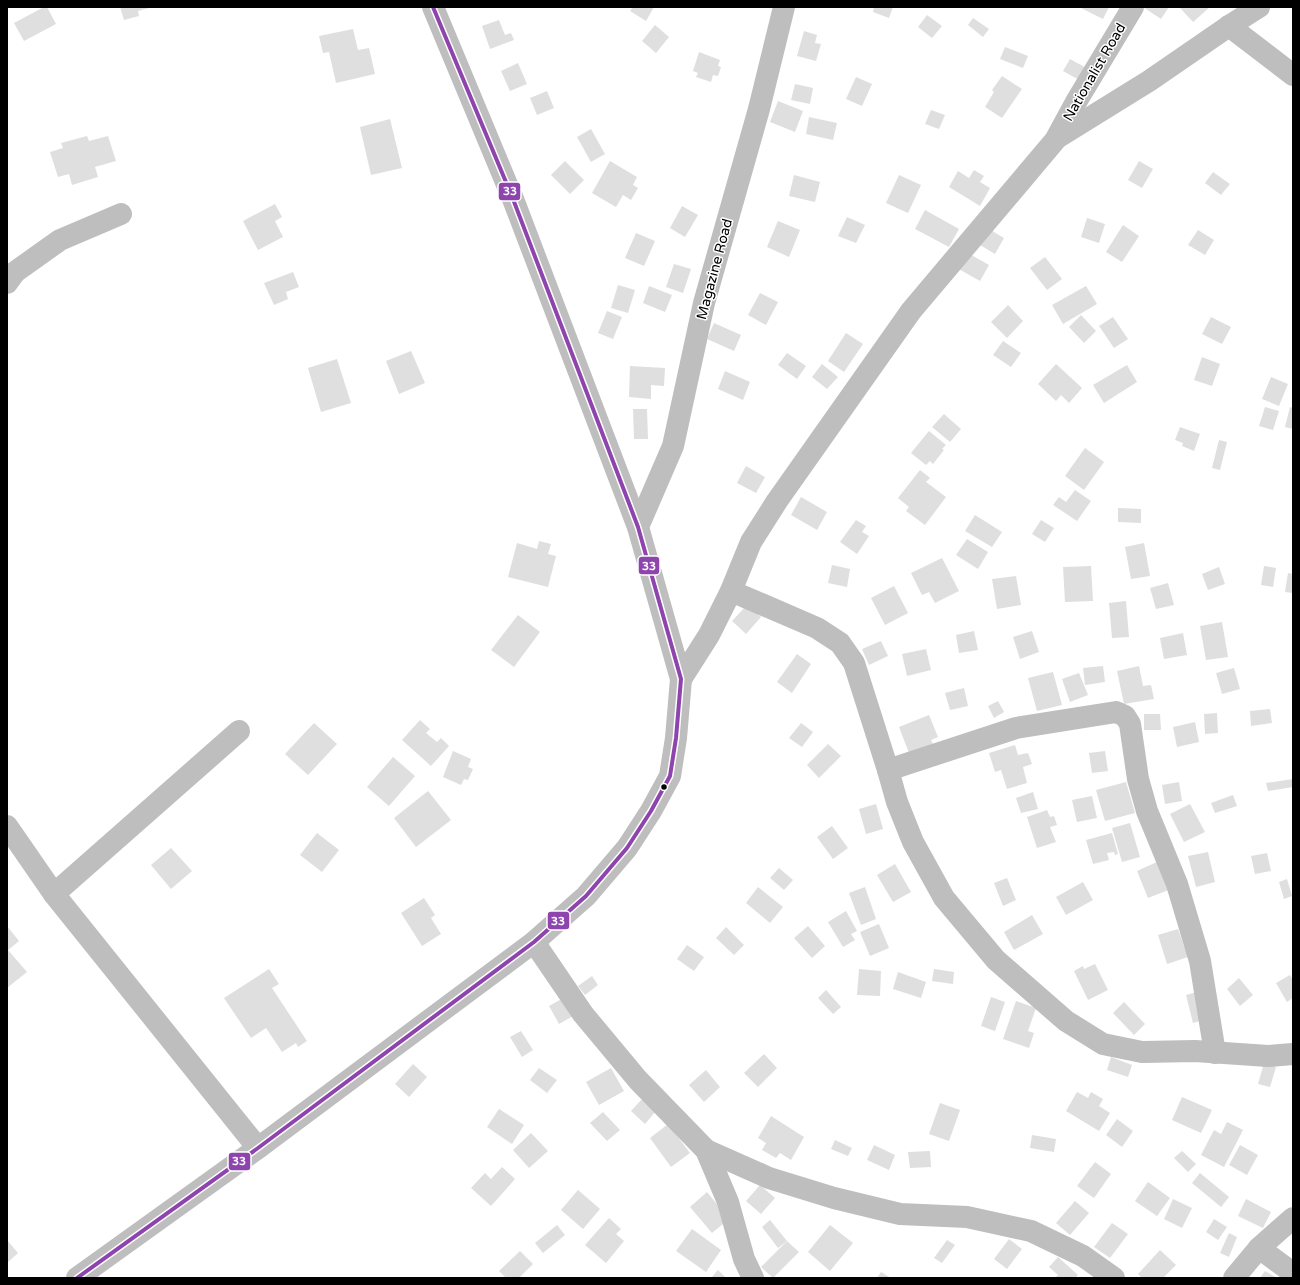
<svg xmlns="http://www.w3.org/2000/svg" width="1300" height="1285" font-family="'Varela Round',sans-serif">
	<rect width="100%" height="100%" fill="#fff"/>
	<g fill="#dfdfdf">
		<path d="M44,7h3l9,17 -32,17 -10,-18z"/>
		<path d="M120,7h33l-15,4 1,5 -15,4z"/>
		<path d="M633,7h21l-8,14 -16,-10z"/>
		<path d="M874,7h19l-4,11 -16,-6z"/>
		<path d="M1079,7h30l-6,12z"/>
		<path d="M1143,7h26l-8,12z"/>
		<path d="M1181,7h29l-17,15 -13,-14z"/>
		<path d="M927,15l15,11 -10,12 -14,-11z"/>
		<path d="M973,18l16,11 -6,8 -15,-12z"/>
		<path d="M499,20l6,15 6,-2 3,7 -24,9 -8,-23z"/>
		<path d="M655,25l14,12 -13,16 -14,-12z"/>
		<path d="M353,29l5,21 11,-2 6,26 -39,9 -7,-31 -6,1 -4,-17z"/>
		<path d="M804,31l13,4 -2,8 6,1 -5,17 -19,-5z"/>
		<path d="M1005,47l23,9 -5,12 -23,-9z"/>
		<path d="M699,52l21,8 -2,6 3,1 -3,9 -5,-1 -2,7 -15,-5 2,-4 -5,-2z"/>
		<path d="M1070,59l18,10 -7,12 -18,-10z"/>
		<path d="M518,63l9,21 -17,7 -9,-20z"/>
		<path d="M1002,76l20,13 -20,29 -17,-11 9,-15 -2,-2z"/>
		<path d="M856,77l16,7 -10,22 -16,-7z"/>
		<path d="M795,84l18,4 -3,16 -19,-4z"/>
		<path d="M547,91l7,17 -17,7 -7,-17z"/>
		<path d="M778,101l25,10 -8,21 -25,-10z"/>
		<path d="M931,110l14,5 -6,14 -14,-5z"/>
		<path d="M809,117l28,6 -4,17 -27,-6z"/>
		<path d="M390,119l12,49 -31,7 -11,-48z"/>
		<path d="M591,129l14,25 -14,8 -14,-25z"/>
		<path d="M87,136l2,5 19,-5 8,25 -21,6 3,10 -26,8 -3,-11 -11,3 -8,-25 13,-4 -2,-5z"/>
		<path d="M565,161l19,19 -14,14 -19,-19z"/>
		<path d="M610,161l27,16 -4,8 5,3 -7,12 -8,-5 -7,12 -24,-14z"/>
		<path d="M1139,161l14,8 -11,19 -14,-8z"/>
		<path d="M974,170l10,6 -4,6 10,6 -10,18 -31,-19 9,-16 11,7z"/>
		<path d="M1213,172l17,12 -9,11 -16,-12z"/>
		<path d="M794,175l26,7 -5,20 -26,-6z"/>
		<path d="M899,175l22,10 -13,28 -22,-10z"/>
		<path d="M275,204l7,13 -7,4 8,16 -25,13 -15,-29z"/>
		<path d="M682,206l16,9 -13,22 -15,-9z"/>
		<path d="M925,210l34,19 -10,18 -34,-18z"/>
		<path d="M847,217l18,8 -9,18 -18,-7z"/>
		<path d="M1087,218l18,6 -6,19 -18,-6z"/>
		<path d="M778,221l22,9 -11,27 -22,-10z"/>
		<path d="M1123,225l16,11 -17,26 -16,-10z"/>
		<path d="M984,226l20,12 -9,16 -20,-12z"/>
		<path d="M1198,230l16,10 -9,15 -17,-10z"/>
		<path d="M636,233l19,8 -11,25 -19,-8z"/>
		<path d="M966,252l23,13 -9,16 -23,-13z"/>
		<path d="M1045,257l17,22 -15,11 -17,-22z"/>
		<path d="M674,264l17,5 -8,24 -17,-6z"/>
		<path d="M293,272l6,15 -13,5 2,7 -14,6 -10,-22z"/>
		<path d="M618,285l17,5 -7,23 -17,-5z"/>
		<path d="M649,286l23,9 -7,17 -22,-9z"/>
		<path d="M1086,286l11,18 -34,20 -11,-19z"/>
		<path d="M760,293l18,9 -12,23 -18,-10z"/>
		<path d="M1008,305l15,16 -16,17 -16,-16z"/>
		<path d="M607,311l15,6 -9,22 -15,-6z"/>
		<path d="M1081,315l15,16 -12,12 -15,-16z"/>
		<path d="M1113,317l15,22 -14,9 -15,-22z"/>
		<path d="M1211,317l20,10 -9,17 -20,-10z"/>
		<path d="M714,323l27,12 -7,16 -27,-12z"/>
		<path d="M846,333l17,11 -19,28 -16,-11z"/>
		<path d="M1003,341l18,12 -10,14 -18,-12z"/>
		<path d="M411,351l14,32 -26,11 -13,-33z"/>
		<path d="M787,353l19,13 -9,13 -19,-14z"/>
		<path d="M1202,357l18,7 -8,22 -18,-6z"/>
		<path d="M337,359l14,44 -30,9 -13,-44z"/>
		<path d="M822,364l16,13 -11,12 -15,-12z"/>
		<path d="M1056,364l26,24 -13,15 -8,-8 -5,6 -18,-17z"/>
		<path d="M1127,365l10,17 -33,21 -11,-18z"/>
		<path d="M630,366l35,2 -1,18 -13,-1v14l-22,-2z"/>
		<path d="M725,371l25,11 -7,18 -25,-11z"/>
		<path d="M1271,377l17,7 -9,22 -17,-7z"/>
		<path d="M1265,407l14,4 -6,19 -14,-4z"/>
		<path d="M1290,407l3,1v21l-8,-2z"/>
		<path d="M633,409h14l1,30h-14z"/>
		<path d="M944,414l17,15 -11,13 -18,-15z"/>
		<path d="M1180,427l20,7 -6,17 -12,-5 1,-3 -8,-3z"/>
		<path d="M929,431l17,14 -4,4 2,1 -11,14 -3,-3 -4,4 -15,-12z"/>
		<path d="M1219,440l8,2 -7,28 -8,-2z"/>
		<path d="M1085,448l19,14 -20,28 -19,-14z"/>
		<path d="M746,466l19,11 -9,16 -19,-10z"/>
		<path d="M920,470l10,8 -4,4 20,15 -21,28 -19,-14 3,-4 -11,-9z"/>
		<path d="M1075,490l16,11 -14,20 -24,-16 6,-8 7,5z"/>
		<path d="M801,497l26,15 -10,18 -26,-15z"/>
		<path d="M1118,508l23,1v14l-23,-1z"/>
		<path d="M975,515l27,17 -10,15 -27,-16z"/>
		<path d="M856,520l10,6 -4,6 7,4 -12,18 -17,-12z"/>
		<path d="M1041,520l13,8 -9,14 -13,-8z"/>
		<path d="M967,539l21,13 -10,17 -22,-14z"/>
		<path d="M539,541l12,3 -3,10 8,2 -8,31 -40,-10 9,-34 20,6z"/>
		<path d="M1144,543l6,33 -19,3 -6,-32z"/>
		<path d="M942,558l17,33 -24,12 -6,-11 -7,3 -11,-22z"/>
		<path d="M832,565l18,4 -3,18 -19,-4z"/>
		<path d="M1091,566l2,35 -28,1 -2,-35z"/>
		<path d="M1264,566l12,2 -3,19 -12,-2z"/>
		<path d="M1219,567l6,17 -17,6 -6,-16z"/>
		<path d="M1288,573l5,1v19l-8,-1z"/>
		<path d="M1016,576l5,29 -24,4 -5,-30z"/>
		<path d="M1168,583l6,22 -18,4 -6,-21z"/>
		<path d="M894,586l14,27 -23,12 -14,-27z"/>
		<path d="M1126,601l3,36 -17,1 -3,-35z"/>
		<path d="M747,605l14,12 -15,17 -14,-13z"/>
		<path d="M518,615l22,17 -26,35 -23,-17z"/>
		<path d="M1222,622l6,35 -22,3 -6,-34z"/>
		<path d="M974,631l4,19 -19,3 -3,-18z"/>
		<path d="M1032,631l7,21 -19,7 -7,-22z"/>
		<path d="M1183,633l4,22 -23,4 -4,-21z"/>
		<path d="M881,641l7,15 -19,9 -7,-16z"/>
		<path d="M926,649l5,21 -24,6 -5,-22z"/>
		<path d="M797,654l14,10 -19,29 -15,-11z"/>
		<path d="M1103,666l2,16 -20,3 -2,-17z"/>
		<path d="M1139,666l4,20 8,-1 3,14 -30,5 -7,-33z"/>
		<path d="M1234,668l6,21 -18,5 -6,-21z"/>
		<path d="M1053,672l9,33 -25,6 -9,-33z"/>
		<path d="M1079,673l9,22 -18,7 -8,-23z"/>
		<path d="M964,688l4,18 -18,4 -5,-17z"/>
		<path d="M998,701l6,11 -10,6 -6,-12z"/>
		<path d="M1270,709l2,14 -21,3 -1,-15z"/>
		<path d="M1217,713l1,20 -13,1 -1,-20z"/>
		<path d="M1144,714h16l1,16h-17z"/>
		<path d="M929,715l9,22 -7,3 2,4 -24,9 -10,-26z"/>
		<path d="M420,720l10,9 -4,4 11,9 4,-4 8,8 -18,20 -29,-26z"/>
		<path d="M1195,722l4,20 -22,5 -4,-20z"/>
		<path d="M314,723l23,21 -29,31 -23,-21z"/>
		<path d="M801,723l12,9 -11,15 -13,-9z"/>
		<path d="M828,744l13,12 -22,22 -12,-13z"/>
		<path d="M1015,745l3,10 10,-2 4,11 -9,3 4,16 -20,6 -6,-19 -6,2 -6,-19z"/>
		<path d="M453,751l18,8 -3,8 5,2 -5,11 -4,-1 -3,6 -18,-8z"/>
		<path d="M1105,751l3,20 -16,2 -3,-20z"/>
		<path d="M393,757l22,19 -26,30 -22,-19z"/>
		<path d="M1293,779v8l-25,4 -2,-8z"/>
		<path d="M1126,782l9,31 -30,8 -9,-31z"/>
		<path d="M1179,782l3,19 -17,3 -3,-19z"/>
		<path d="M428,791l23,29 -35,27 -22,-29z"/>
		<path d="M1033,792l5,17 -17,4 -5,-15z"/>
		<path d="M1233,795l4,11 -22,7 -4,-10z"/>
		<path d="M1092,796l5,22 -20,4 -5,-22z"/>
		<path d="M876,804l7,25 -17,5 -7,-25z"/>
		<path d="M1190,804l15,28 -21,10 -14,-28z"/>
		<path d="M1047,810l3,7 4,-1 3,9 -7,2 6,15 -19,6 -10,-31z"/>
		<path d="M1130,823l10,34 -18,5 -10,-34z"/>
		<path d="M832,826l16,22 -15,11 -16,-22z"/>
		<path d="M317,833l22,17 -17,22 -22,-17z"/>
		<path d="M1112,833l6,21 -3,1 -1,-3 -7,1 2,7 -16,4 -7,-24z"/>
		<path d="M171,848l21,23 -21,18 -20,-24z"/>
		<path d="M1208,852l7,30 -19,5 -8,-31z"/>
		<path d="M1267,853l4,18 -16,3 -4,-18z"/>
		<path d="M1159,861l12,28 -23,9 -11,-27z"/>
		<path d="M895,864l16,28 -18,10 -16,-27z"/>
		<path d="M779,868l14,12 -9,10 -14,-12z"/>
		<path d="M1007,878l9,22 -13,6 -9,-23z"/>
		<path d="M1287,879l5,17 -8,3 -5,-17z"/>
		<path d="M1083,882l10,18 -27,15 -10,-18z"/>
		<path d="M758,887l25,20 -13,16 -24,-20z"/>
		<path d="M865,887l11,32 -15,6 -12,-32z"/>
		<path d="M424,898l11,17 -4,3 10,16 -19,12 -21,-33z"/>
		<path d="M846,911l11,20 -6,3 4,6 -12,7 -15,-25z"/>
		<path d="M1032,915l11,19 -29,16 -10,-18z"/>
		<path d="M879,924l10,24 -19,8 -10,-24z"/>
		<path d="M7,926l12,15 -11,9 19,22 -20,16z"/>
		<path d="M808,926l17,20 -13,12 -18,-20z"/>
		<path d="M726,927l18,18 -10,10 -18,-17z"/>
		<path d="M1178,929l10,28 -21,7 -9,-29z"/>
		<path d="M687,945l17,12 -10,14 -17,-12z"/>
		<path d="M1095,964l13,26 -20,10 -14,-29 9,-5 1,3z"/>
		<path d="M269,969l10,15 -7,4 35,53 -9,6 -2,-4 -14,9 -16,-24 -15,10 -27,-40z"/>
		<path d="M859,969l22,2 -1,25 -23,-1z"/>
		<path d="M934,969l20,3 -1,12 -21,-3z"/>
		<path d="M898,972l28,10 -5,16 -28,-9z"/>
		<path d="M1290,975l3,5v18l-6,4 -11,-19z"/>
		<path d="M592,976l6,9 -13,10 -7,-9z"/>
		<path d="M1239,978l14,17 -13,11 -13,-17z"/>
		<path d="M826,990l15,17 -8,7 -15,-16z"/>
		<path d="M1200,991l7,28 -14,4 -7,-28z"/>
		<path d="M565,997l10,18 -16,9 -10,-18z"/>
		<path d="M991,997l14,5 -10,29 -14,-5z"/>
		<path d="M1016,1001l20,7 -8,23 6,2 -5,15 -26,-9z"/>
		<path d="M1124,1002l21,22 -11,11 -21,-22z"/>
		<path d="M521,1031l12,19 -11,7 -12,-20z"/>
		<path d="M764,1054l13,14 -19,19 -14,-14z"/>
		<path d="M1111,1057l21,8 -4,12 -21,-7z"/>
		<path d="M1264,1063l12,4 -6,20 -12,-3z"/>
		<path d="M413,1064l14,13 -18,20 -14,-13z"/>
		<path d="M539,1068l18,12 -10,13 -17,-13z"/>
		<path d="M611,1068l13,23 -25,14 -13,-23z"/>
		<path d="M706,1070l14,17 -16,15 -15,-17z"/>
		<path d="M1077,1092l11,6 3,-6 12,7 -4,7 11,7 -11,18 -33,-20z"/>
		<path d="M1182,1097l30,13 -11,23 -29,-13z"/>
		<path d="M642,1099l14,12 -11,13 -14,-13z"/>
		<path d="M940,1103l20,7 -11,31 -20,-7z"/>
		<path d="M499,1109l25,16 -12,19 -25,-17z"/>
		<path d="M603,1112l17,18 -13,11 -17,-18z"/>
		<path d="M771,1116l33,21 -13,23 -11,-7 -4,5 -14,-8 4,-7 -8,-5z"/>
		<path d="M1117,1119l16,12 -11,16 -16,-12z"/>
		<path d="M1227,1122l16,8 -19,37 -23,-12 13,-25 7,4z"/>
		<path d="M668,1124l22,29 -19,14 -21,-29z"/>
		<path d="M531,1133l17,18 -19,17 -16,-18z"/>
		<path d="M1032,1135l24,4 -2,13 -24,-4z"/>
		<path d="M835,1140l17,8 -4,8 -17,-7z"/>
		<path d="M874,1145l21,10 -6,15 -22,-10z"/>
		<path d="M1240,1145l18,10 -11,20 -18,-10z"/>
		<path d="M930,1151l1,16 -21,1 -2,-16z"/>
		<path d="M1182,1151l14,13 -8,8 -14,-14z"/>
		<path d="M1095,1162l16,12 -17,24 -17,-12z"/>
		<path d="M502,1167l13,12 -24,27 -20,-18 14,-15 6,6z"/>
		<path d="M1200,1173l29,24 -8,10 -29,-24z"/>
		<path d="M1148,1182l22,16 -13,18 -22,-15z"/>
		<path d="M760,1185l15,13 -14,16 -15,-13z"/>
		<path d="M578,1190l22,19 -17,20 -22,-19z"/>
		<path d="M707,1192l22,27 -17,14 -22,-26z"/>
		<path d="M1173,1199l19,9 -10,20 -18,-9z"/>
		<path d="M1246,1199l25,13 -8,16 -25,-12z"/>
		<path d="M1075,1201l14,12 -19,22 -14,-12z"/>
		<path d="M609,1218l12,11 -5,5 8,7 -18,22 -21,-18z"/>
		<path d="M1214,1219l13,8 -9,13 -12,-8z"/>
		<path d="M770,1220l17,21 -9,7 -16,-21z"/>
		<path d="M1112,1223l16,11 -18,24 -16,-11z"/>
		<path d="M557,1225l8,10 -22,18 -8,-10z"/>
		<path d="M830,1225l23,18 -23,28 -22,-19z"/>
		<path d="M692,1229l29,21 -15,22 -30,-21z"/>
		<path d="M1229,1233l8,4 -8,20 -9,-4z"/>
		<path d="M1009,1239l13,10 -15,20 -13,-10z"/>
		<path d="M7,1240l11,13 -11,10z"/>
		<path d="M947,1240l8,5 -13,18 -8,-5z"/>
		<path d="M787,1241l12,11 -26,26 -12,-11z"/>
		<path d="M1160,1250l16,15 -13,13h-21l-4,-4z"/>
		<path d="M520,1251l13,13 -14,14h-13l-7,-7z"/>
		<path d="M1058,1257l20,18 -3,3h-20l3,-3 -9,-8z"/>
		<path d="M718,1270l8,8h-15z"/>
		<path d="M1265,1271l12,7h-17z"/>
		<path d="M881,1272l10,6h-14z"/>
	</g>
	<g fill="none" stroke-linecap="round" stroke-linejoin="round">
		<g stroke="#bebebe" stroke-width="22">
			<path d="M1229,26l64,49"/>
			<path d="M1057,137l19,-35 57,-95"/>
			<path d="M7,283l8,-11 45,-32 61,-26"/>
			<path d="M638,527l35,-81 31,-143 55,-194 25,-102"/>
			<path d="M731,591l86,37 23,15 14,20 34,107 9,32 16,40 31,56 52,62 70,61 37,23 39,8 53,-1 73,5 25,-2"/>
			<path d="M681,679l28,-44 22,-44 20,-49 26,-41 134,-190 146,-173 92,-57 80,-55 30,-19"/>
			<path d="M888,770l128,-42 100,-16 9,4 5,8 8,55 9,32 30,73 23,77 15,92"/>
			<path d="M7,826l47,68 204,254"/>
			<path d="M54,894l185,-163"/>
			<path d="M534,942l49,72 55,66 68,70 22,52 16,57 9,19"/>
			<path d="M706,1150l63,28 65,20 66,16 67,3 64,14 52,25 31,22"/>
			<path d="M1259,1248l34,25"/>
			<path d="M77,1278l181,-130 276,-206 52,-46 41,-48 24,-37 19,-35 6,-38 5,-59 -43,-152 -125,-328 -80,-192"/>
			<path d="M1234,1278l25,-30 34,-30"/>
		</g>
		<g stroke="#fff" stroke-width="7">
			<path id="bus-1" d="M77,1278l181,-130 276,-206 52,-46 41,-48 24,-37 19,-35 6,-38 5,-59 -43,-152 -125,-328 -80,-192"/>
		</g>
		<use href="#bus-1" stroke="#8e44ad" stroke-width="4"/>
	</g>
	<circle fill="#000" stroke="#fff" stroke-width="1.5" cx="664" cy="787" r="3.5"/>
	<g text-anchor="middle" stroke-width="3" stroke-linejoin="round" paint-order="stroke">
		<g font-size="14" fill="#000" stroke="#fff">
			<text transform="translate(1094 72) rotate(-60)" y="5">Nationalist Road</text>
			<text transform="translate(714 269) rotate(-75)" y="5">Magazine Road</text>
		</g>
	</g>
	<g stroke="#fff" stroke-width="1.5">
		<rect x="498" y="182" width="23" height="19" rx="4" fill="#8e44ad"/>
		<rect x="638" y="556" width="22" height="19" rx="4" fill="#8e44ad"/>
		<rect x="547" y="911" width="23" height="19" rx="4" fill="#8e44ad"/>
		<rect x="228" y="1152" width="23" height="19" rx="4" fill="#8e44ad"/>
	</g>
	<g font-size="11" text-anchor="middle" font-weight="bold" fill="#fff">
		<text x="510" y="195">33</text>
		<text x="649" y="570">33</text>
		<text x="558" y="925">33</text>
		<text x="239" y="1165">33</text>
	</g>
	<rect width="1300" height="1285" fill="none" stroke="#000000" stroke-width="16"/>
</svg>
